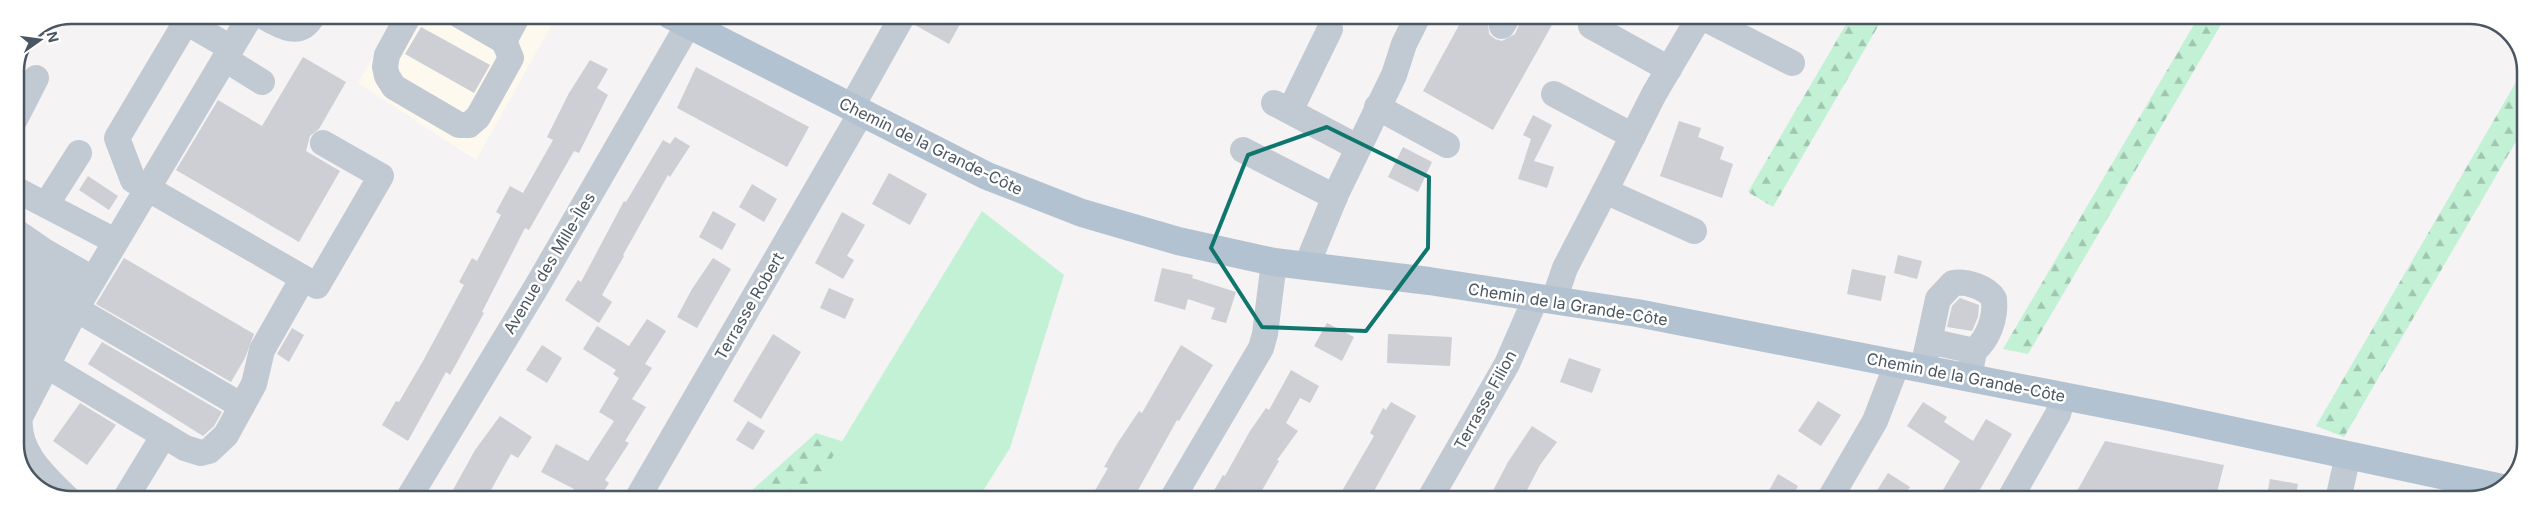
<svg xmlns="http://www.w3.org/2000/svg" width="2541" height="515" font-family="Inter,sans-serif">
	<defs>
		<pattern id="forest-firs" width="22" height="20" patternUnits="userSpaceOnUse" patternTransform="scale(1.25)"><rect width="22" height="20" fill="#c3f1d5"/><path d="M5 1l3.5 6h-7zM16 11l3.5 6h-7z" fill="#a0c6b0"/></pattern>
	</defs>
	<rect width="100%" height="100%" fill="#f5f3f3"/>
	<path fill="#fdf9ef" d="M397,15h160l-81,145 -118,-77z"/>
	<g fill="url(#forest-firs)">
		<path d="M1851,16h33l-111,191 -25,-15z"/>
		<path d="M2199,16h27l-198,338 -25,-5z"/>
		<path d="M2526,65l-1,61 -181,311 -28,-11z"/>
		<path d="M816,433l44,14 33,52h-151z"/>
	</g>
	<path fill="#c3f1d5" d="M982,211l82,64 -54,173 -32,51h-171z"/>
	<g fill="#cdcfd5">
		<path d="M918,15h47l-16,29 -34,-19z"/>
		<path d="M1464,16h15l9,5 1,13 6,5 7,2 13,-7 8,-18h34l-64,114 -70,-39z"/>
		<path d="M421,27l69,38 -16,28 -69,-39z"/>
		<path d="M303,57l43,25 -27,47 -9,7 -4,15 34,20 -41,71 -123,-72 42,-70 44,26z"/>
		<path d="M590,60l18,9 -11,19 11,7 -29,58 -5,-2 -45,79 -4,-2 -43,84 2,1 -34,62 -4,-3 -38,69 -26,-16 14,-24 3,1 24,-41 41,-76 -5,-3 13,-24 5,3 24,-46 -5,-3 14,-26 13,7 30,-53 -6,-3 22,-44z"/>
		<path d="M696,67l113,60 -22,40 -110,-59z"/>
		<path d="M1533,115l19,10 -18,36 20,6 -7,21 -29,-9 13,-40 -8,-4z"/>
		<path d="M1679,121l22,7 -3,9 26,10 -4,12 13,5 -11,34 -62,-22z"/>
		<path d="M675,137l15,9 -20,31 -2,-2 -45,80 1,1 -22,39 10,7 -13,21 -34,-23 13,-20 3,2 43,-81 2,1 37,-62 7,4z"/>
		<path d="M1403,147l29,15 -14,30 -30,-15z"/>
		<path d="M889,173l38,21 -17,31 -38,-21z"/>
		<path d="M88,176l30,20 -9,14 -30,-20z"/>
		<path d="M752,184l25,15 -13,23 -25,-15z"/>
		<path d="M713,211l23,13 -14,26 -23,-13z"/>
		<path d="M842,212l23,13 -18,31 7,4 -11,19 -28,-16z"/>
		<path d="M1898,255l24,6 -5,18 -23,-6z"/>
		<path d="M124,258l130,76 -9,24 -14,24 -135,-78z"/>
		<path d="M713,258l18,11 -34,59 -20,-11 15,-28z"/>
		<path d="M1162,268l31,7 -1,3 44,14 -10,31 -15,-4 4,-11 -27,-9 -3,11 -31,-9z"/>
		<path d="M1852,269l34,7 -5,25 -34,-7z"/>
		<path d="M829,288l25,11 -9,20 -25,-11z"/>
		<path d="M1960,298l19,7 -1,12 -6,14 -25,-4 5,-21z"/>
		<path d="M647,319l19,12 -21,33 7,4 -20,31 14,8 -21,34 4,2 -24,37 4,3 -10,16h-32l7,-10 -33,-17 15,-28 32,17 26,-40 -15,-9 20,-34 -6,-4 3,-4 -33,-21 14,-23 32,20z"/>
		<path d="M1327,323l27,14 -12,24 -28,-15z"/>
		<path d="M292,328l12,7 -15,27 -12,-8z"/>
		<path d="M773,334l28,18 -40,67 -28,-18z"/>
		<path d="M1388,334l64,3 -2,29 -63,-3z"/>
		<path d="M102,342l120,70 -8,14 -11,10 -115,-72z"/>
		<path d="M542,345l20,13 -15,25 -21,-13z"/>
		<path d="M1181,345l32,20 -34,56 -2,-1 -40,72 -3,-2 -5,9h-39l18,-31 -4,-1 13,-23 22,-33 3,2z"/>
		<path d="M1569,358l32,11 -9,24 -32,-11z"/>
		<path d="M1291,370l28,16 -9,17 -10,-5 -14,25 12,8 -21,29 2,1 -22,38h-48l14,-24 2,1 25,-45 16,-23 3,2z"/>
		<path d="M1818,401l23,14 -20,31 -23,-15z"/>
		<path d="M1391,402l25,14 -47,84h-12l-15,-9 32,-55 -4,-3 13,-25 3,2z"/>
		<path d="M1923,402l24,15 -3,5 29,19 13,-22 26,15 -38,66h-37l23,-39 -53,-35z"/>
		<path d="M80,403l36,22 -29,40 -34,-24z"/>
		<path d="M500,416l32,21 -14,21 -7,-4 -25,45h-38l27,-49z"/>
		<path d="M748,421l17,10 -12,19 -17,-10z"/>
		<path d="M1532,426l25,16 -17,23 -18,35h-34l20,-38z"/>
		<path d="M2105,441l119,24 -9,35h-143z"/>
		<path d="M1888,473l22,14 -9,13h-30z"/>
		<path d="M1778,474l20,12 -7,14h-27z"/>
		<path d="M2270,479l28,5 -3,16h-29z"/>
	</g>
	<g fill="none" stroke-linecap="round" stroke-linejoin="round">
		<g stroke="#c1cad2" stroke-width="26">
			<path d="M261,15c17,10 39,25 52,0"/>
			<path d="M409,15l-22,40 -2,12 2,9 7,11 65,38h10l9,-8 33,-59 -7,-17"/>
			<path d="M459,15l45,26 14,-26"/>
			<path d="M1700,16l92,47"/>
			<path d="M1502,26l6,-10"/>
			<path d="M1591,26l78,43"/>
			<path d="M231,48l-45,-26 -69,116 16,42 184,106 64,-110 -58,-33"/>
			<path d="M225,59l37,23"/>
			<path d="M1554,94l79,42"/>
			<path d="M1274,103l83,44"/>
			<path d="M1377,107l70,38"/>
			<path d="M851,108l52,-93"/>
			<path d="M1290,111l40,-82"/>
			<path d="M15,119l21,-41"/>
			<path d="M1243,150l92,47"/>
			<path d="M15,189l100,52"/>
			<path d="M1605,191l49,-97 46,-78"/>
			<path d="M46,205l33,-52"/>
			<path d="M15,231l29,20 49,28"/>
			<path d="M15,260l66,40"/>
			<path d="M1309,267l2,-12 25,-61 58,-119 10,-31 14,-28"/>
			<path d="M15,285l56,33"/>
			<path d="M1554,300l11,-32 40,-77 89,40"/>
			<path d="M76,309l166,97"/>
			<path d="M15,311l45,26"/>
			<path d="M15,338l19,11 12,16 139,83 16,5 8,-2 17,-16 28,-51 8,-34 41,-72"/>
			<path d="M1929,341l9,-42 15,-16c13,-2 34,4 41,16 2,20 -6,40 -20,52"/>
			<path d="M1925,358l4,-17 45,10 -3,16"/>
			<path d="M15,364l25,12"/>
			<path d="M68,499c-22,-22 -52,-47 -48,-82l61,-117 170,-285"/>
			<path d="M125,499l39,-64"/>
			<path d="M408,499l129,-213 151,-261"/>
			<path d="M637,499l224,-386"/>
			<path d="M1172,499l89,-151 4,-14 9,-72"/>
			<path d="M1429,500l78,-136 24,-55 3,-12"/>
			<path d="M1829,500l46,-79 22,-57"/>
			<path d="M2009,500l49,-86 5,-18"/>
			<path d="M2338,500l10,-45"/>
		</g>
		<path stroke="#b3c2d1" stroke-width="28" d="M670,15l317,161 95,37 96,28 96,21 155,19 208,32 523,102 342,73"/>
	</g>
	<path fill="none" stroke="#0f766e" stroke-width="4" stroke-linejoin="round" d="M1327,127l102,50 -1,71 -62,83 -104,-4 -51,-79 37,-93z"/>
	<g text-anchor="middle" stroke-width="5" stroke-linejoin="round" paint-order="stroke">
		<g font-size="16" fill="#4a5661" stroke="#fff">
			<text transform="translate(931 146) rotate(26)" y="6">Chemin de la Grande-Côte</text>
			<text transform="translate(549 263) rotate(-59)" y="6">Avenue des Mille-Îles</text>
			<text transform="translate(1568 304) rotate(9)" y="6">Chemin de la Grande-Côte</text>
			<text transform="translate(749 306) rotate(-60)" y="6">Terrasse Robert</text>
			<text transform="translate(1966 377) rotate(11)" y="6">Chemin de la Grande-Côte</text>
			<text transform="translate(1485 400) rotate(-61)" y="6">Terrasse Filion</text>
		</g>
	</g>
	<path d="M0 0H2541V515H0ZM71 24H2470A47 47 0 0 1 2517 71V444A47 47 0 0 1 2470 491H71A47 47 0 0 1 24 444V71A47 47 0 0 1 71 24Z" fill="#fff" fill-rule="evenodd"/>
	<path fill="none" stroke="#4a5661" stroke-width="2.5" d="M71 24H2470A47 47 0 0 1 2517 71V444A47 47 0 0 1 2470 491H71A47 47 0 0 1 24 444V71A47 47 0 0 1 71 24Z"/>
	<g transform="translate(40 40) rotate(76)" stroke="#ffffff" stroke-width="4" paint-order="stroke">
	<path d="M0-4L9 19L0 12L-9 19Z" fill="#4a5661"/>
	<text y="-8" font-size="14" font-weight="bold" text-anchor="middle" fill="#4a5661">N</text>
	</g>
</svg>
